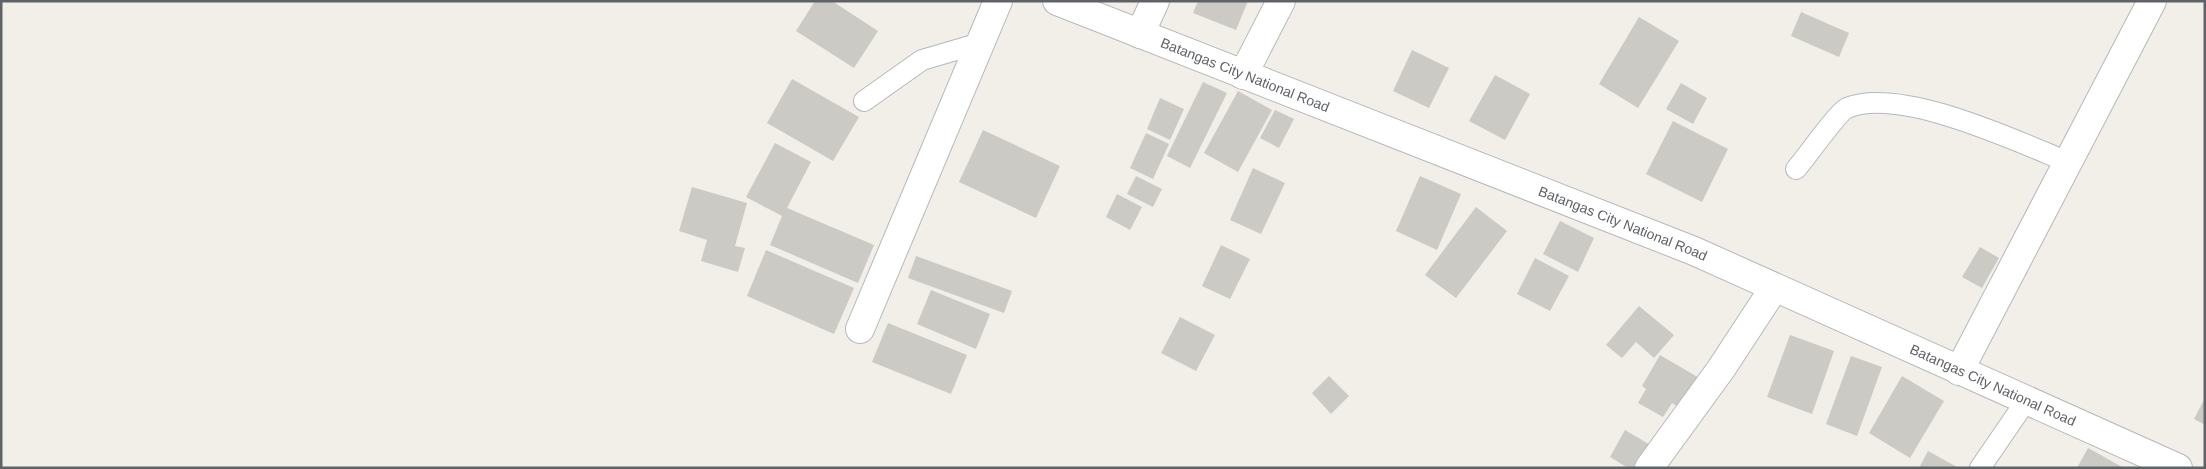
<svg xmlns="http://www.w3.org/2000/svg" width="2206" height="469" font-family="Helvetica,sans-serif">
	<rect width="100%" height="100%" fill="#f1efe8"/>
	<g fill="#cccac5">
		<path d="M815,1h17l46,30 -24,37 -58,-37z"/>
		<path d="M1198,1h50l-12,29 -43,-17z"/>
		<path d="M1801,12l48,21 -10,24 -48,-21z"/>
		<path d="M1639,17l40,24 -41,67 -39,-24z"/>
		<path d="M1412,50l37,18 -20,40 -36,-17z"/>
		<path d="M1495,75l35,19 -25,46 -36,-19z"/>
		<path d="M792,79l67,38 -26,44 -66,-38z"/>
		<path d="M1203,82l24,11 -37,75 -23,-12z"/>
		<path d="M1681,83l26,15 -14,26 -27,-15z"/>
		<path d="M1238,91l34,19 -34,62 -34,-19z"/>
		<path d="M1160,98l24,11 -14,31 -23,-11z"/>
		<path d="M1275,110l19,9 -15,29 -19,-10z"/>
		<path d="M1673,121l55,28 -26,53 -56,-28z"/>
		<path d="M983,130l77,36 -24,52 -77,-36z"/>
		<path d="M1146,133l23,11 -16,35 -23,-11z"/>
		<path d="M775,143l36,19 -24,46 87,37 -16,38 -88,-38 12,-29 -36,-19z"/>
		<path d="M1253,168l32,15 -24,51 -31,-14z"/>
		<path d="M1136,176l26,13 -9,18 -26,-13z"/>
		<path d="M1420,176l41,18 -24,56 -41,-19z"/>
		<path d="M692,187l55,16 -12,43 10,2 -7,24 -37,-11 6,-21 -28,-9z"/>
		<path d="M1117,194l25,13 -12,23 -24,-13z"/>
		<path d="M1476,207l31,24 -51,67 -31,-23z"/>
		<path d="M1560,221l34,17 -16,34 -35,-18z"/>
		<path d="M1221,245l29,14 -20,40 -28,-13z"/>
		<path d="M1980,247l19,11 -17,30 -20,-11z"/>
		<path d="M766,250l88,38 -20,46 -87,-38z"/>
		<path d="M916,256l96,35 -8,22 -96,-35z"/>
		<path d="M1535,258l34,18 -19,35 -33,-17z"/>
		<path d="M931,290l59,24 -14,35 -59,-25z"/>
		<path d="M1639,306l35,29 -20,23 -18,-16 -14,16 -16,-13z"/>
		<path d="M1180,317l35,18 -19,36 -35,-18z"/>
		<path d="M888,323l79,32 -16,39 -79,-32z"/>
		<path d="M1790,335l44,16 -22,63 -45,-17z"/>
		<path d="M1660,355l41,24 -18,31 -11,-7 -9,14 -25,-14 8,-14 -4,-3z"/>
		<path d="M1851,356l31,11 -25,69 -31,-12z"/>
		<path d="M1329,376l20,20 -18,18 -19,-21z"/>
		<path d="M1902,376l42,25 -34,57 -41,-25z"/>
		<path d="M2205,398v27l-11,-6z"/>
		<path d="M1625,430l27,16 -13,22h-11l-18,-11z"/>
		<path d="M2088,448l36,20h-47z"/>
		<path d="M1928,451l31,17h-40z"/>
	</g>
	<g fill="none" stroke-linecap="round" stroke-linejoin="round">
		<g stroke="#b5b8bc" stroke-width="22">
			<g id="service">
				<path d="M864,101l58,-41 58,-17"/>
				<path d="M1796,169c9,-10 42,-57 51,-61 53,-22 169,33 221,54"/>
				<path d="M1980,468l46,-67"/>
			</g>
		</g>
		<g stroke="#b5b8bc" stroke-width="30">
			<g id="minor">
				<path d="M1140,34l15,-33"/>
				<path d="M1243,75l38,-74"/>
				<path d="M860,329l138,-328"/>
				<path d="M1959,371l193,-370"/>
				<path d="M1649,468l72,-99 53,-81"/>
			</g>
		</g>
		<g stroke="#b5b8bc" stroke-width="30">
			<g id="tertiary">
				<path id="s1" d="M1057,1l637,250 484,217"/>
			</g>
		</g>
		<use href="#service" stroke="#fff" stroke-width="20"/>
		<use href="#minor" stroke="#fff" stroke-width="28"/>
		<use href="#tertiary" stroke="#fff" stroke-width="28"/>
	</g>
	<g text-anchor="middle" stroke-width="4.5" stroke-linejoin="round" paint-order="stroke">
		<g font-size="14" fill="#5f6368" stroke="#fff">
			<text dy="5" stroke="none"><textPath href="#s1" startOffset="202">Batangas City National Road</textPath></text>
			<text dy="5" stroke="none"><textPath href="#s1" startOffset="608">Batangas City National Road</textPath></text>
			<text dy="5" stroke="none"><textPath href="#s1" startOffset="1012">Batangas City National Road</textPath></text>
		</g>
	</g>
	<rect width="2206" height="469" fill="none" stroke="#5f6368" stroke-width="5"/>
</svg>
